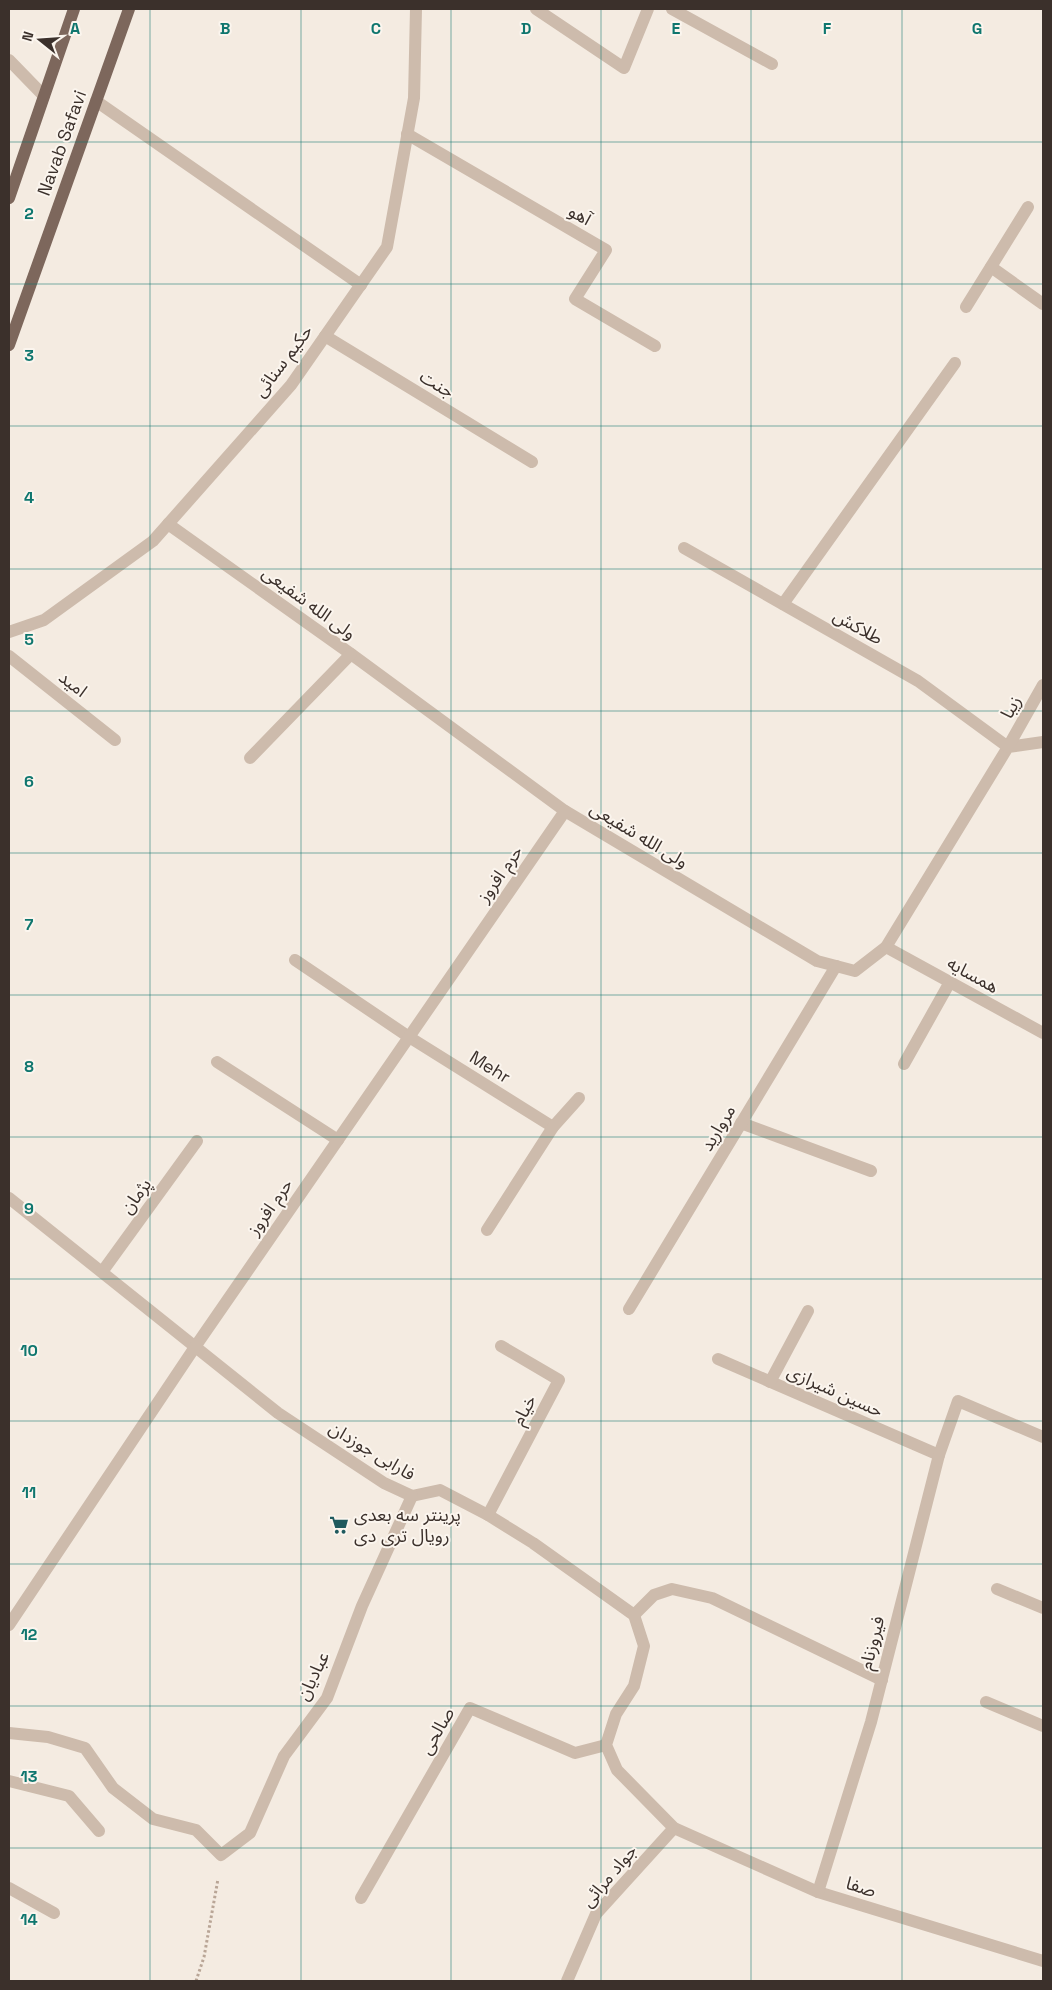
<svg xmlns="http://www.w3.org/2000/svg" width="1052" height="1990" font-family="'Space Grotesk','Noto Sans Arabic',sans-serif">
	<rect width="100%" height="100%" fill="#f4ebe1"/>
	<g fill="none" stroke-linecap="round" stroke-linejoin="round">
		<path stroke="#b9a596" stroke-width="3" stroke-dasharray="2.5 2.5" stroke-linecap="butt" d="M196,1981l8,-24 14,-78"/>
		<g stroke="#cdbbac" stroke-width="12">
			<path d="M536,9l88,59 24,-59"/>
			<path d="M672,9l100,55"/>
			<path d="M9,60l35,36"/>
			<path d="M96,101l265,184"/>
			<path d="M407,134l199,116 -31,49 80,47"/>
			<path d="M991,267l52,37"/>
			<path d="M966,307l62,-100"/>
			<path d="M325,336l207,126"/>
			<path d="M168,524l183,130 214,157 252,150 38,10 31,-24 122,-200 35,-5"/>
			<path d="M684,548l234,133 90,66 35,-62"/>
			<path d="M783,604l172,-241"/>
			<path d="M9,632l35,-12 109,-79 138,-156 96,-138 27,-149 2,-89"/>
			<path d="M9,656l106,84"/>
			<path d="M250,758l101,-104"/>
			<path d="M886,947l157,86"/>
			<path d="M295,960l114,77 144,90"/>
			<path d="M217,1062l121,78"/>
			<path d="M904,1064l46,-82"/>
			<path d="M741,1123l130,48"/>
			<path d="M9,1198l269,215 106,70 28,13 28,-6 48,25 45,28 101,72 10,31 -10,40 -18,28 -10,31 11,25 57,58 144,64 225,69"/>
			<path d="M487,1230l66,-103 26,-29"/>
			<path d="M102,1272l95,-131"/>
			<path d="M629,1309l207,-343"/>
			<path d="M718,1359l221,96"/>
			<path d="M770,1382l38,-71"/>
			<path d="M488,1515l71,-135 -58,-34"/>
			<path d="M997,1589l46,19"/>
			<path d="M634,1615l20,-20 18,-6 40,9 170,82"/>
			<path d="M9,1625l186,-278 370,-536"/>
			<path d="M986,1702l57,24"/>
			<path d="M9,1733l39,4 37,11 28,40 40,31 43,11 25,25 29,-22 34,-77 43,-58 35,-92 50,-110"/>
			<path d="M9,1781l60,15 30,35"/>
			<path d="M9,1888l45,25"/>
			<path d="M818,1892l53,-170 68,-267 19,-54 85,36"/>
			<path d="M361,1898l109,-190 105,45 31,-8"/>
			<path d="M567,1981l29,-67 78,-86"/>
		</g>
		<g stroke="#7d675c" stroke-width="12">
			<path d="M9,198l65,-189"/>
			<path d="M9,345l120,-336"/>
		</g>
	</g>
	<path fill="none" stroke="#0f766e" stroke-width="1" stroke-opacity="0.55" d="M150,9v1972M301,9v1972M451,9v1972M601,9v1972M751,9v1972M902,9v1972M9,142h1034M9,284h1034M9,426h1034M9,569h1034M9,711h1034M9,853h1034M9,995h1034M9,1137h1034M9,1279h1034M9,1421h1034M9,1564h1034M9,1706h1034M9,1848h1034"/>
	<defs>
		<g id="supermarket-bare" transform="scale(1.5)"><path d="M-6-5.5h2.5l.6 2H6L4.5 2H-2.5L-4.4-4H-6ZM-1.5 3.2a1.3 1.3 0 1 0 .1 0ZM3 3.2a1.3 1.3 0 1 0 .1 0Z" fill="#1f5a5e" stroke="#fbf5ee" stroke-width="2.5" paint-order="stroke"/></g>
	</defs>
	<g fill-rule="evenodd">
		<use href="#supermarket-bare" x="339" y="1525"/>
	</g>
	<g text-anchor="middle" stroke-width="4" stroke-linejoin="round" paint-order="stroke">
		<g font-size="18" fill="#3b302b" stroke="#fbf5ee">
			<text transform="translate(62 143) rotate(-70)" y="6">Navab Safavi</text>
			<text transform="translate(580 215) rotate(30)" y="6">آهو</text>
			<text transform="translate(283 361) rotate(-53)" y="6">حکیم سنائی</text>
			<text transform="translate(437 384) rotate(31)" y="6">جنت</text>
			<text transform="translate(309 603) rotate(36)" y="6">ولی الله شفیعی</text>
			<text transform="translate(858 627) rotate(29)" y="6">طلاکش</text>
			<text transform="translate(73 684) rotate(38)" y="6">امید</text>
			<text transform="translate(1011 707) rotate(-61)" y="6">زیبا</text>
			<text transform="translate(639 835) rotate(31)" y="6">ولی الله شفیعی</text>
			<text transform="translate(500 874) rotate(-55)" y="6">حرم افروز</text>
			<text transform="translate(973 975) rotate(29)" y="6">همسایه</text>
			<text transform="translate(490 1067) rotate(32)" y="6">Mehr</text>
			<text transform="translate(718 1128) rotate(-59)" y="6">مروارید</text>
			<text transform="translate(136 1196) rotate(-54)" y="6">پژمان</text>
			<text transform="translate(270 1207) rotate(-55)" y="6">حرم افروز</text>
			<text transform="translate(835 1391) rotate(24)" y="6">حسین شیرازی</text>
			<text transform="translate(524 1410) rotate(-62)" y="6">خیام</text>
			<text transform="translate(372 1451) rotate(31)" y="6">فارابی جوزدان</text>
			<text transform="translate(872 1643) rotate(-76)" y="6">فیروزنام</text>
			<text transform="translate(313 1676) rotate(-64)" y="6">عبادیان</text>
			<text transform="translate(437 1731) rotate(-60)" y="6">صالحی</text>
			<text transform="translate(609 1876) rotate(-50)" y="6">جواد مرائی</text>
			<text transform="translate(861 1887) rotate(17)" y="6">صفا</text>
		</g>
		<g font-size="18" fill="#3b302b" stroke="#fbf5ee" text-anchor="start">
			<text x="354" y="1521">پرینتر سه بعدی<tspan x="354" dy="21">رویال تری دی</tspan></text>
		</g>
	</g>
	<g font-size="16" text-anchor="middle" font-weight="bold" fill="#0f766e" stroke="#fbf5ee" stroke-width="4" stroke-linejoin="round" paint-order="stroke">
		<text x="75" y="34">A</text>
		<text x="225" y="34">B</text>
		<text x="376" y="34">C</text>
		<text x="526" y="34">D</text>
		<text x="676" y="34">E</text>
		<text x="827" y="34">F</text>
		<text x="977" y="34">G</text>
		<text x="29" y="219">2</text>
		<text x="29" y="361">3</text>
		<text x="29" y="503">4</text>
		<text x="29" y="645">5</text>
		<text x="29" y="787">6</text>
		<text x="29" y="930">7</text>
		<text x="29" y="1072">8</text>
		<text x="29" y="1214">9</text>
		<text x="29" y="1356">10</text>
		<text x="29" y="1498">11</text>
		<text x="29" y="1640">12</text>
		<text x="29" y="1782">13</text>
		<text x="29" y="1925">14</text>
	</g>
	<rect width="1052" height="1990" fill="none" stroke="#3b302b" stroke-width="20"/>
	<g transform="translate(40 40) rotate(287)" stroke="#fbf5ee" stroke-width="4" paint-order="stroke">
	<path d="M0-4L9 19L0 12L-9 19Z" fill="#3b302b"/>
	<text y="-8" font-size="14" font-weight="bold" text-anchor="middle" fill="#3b302b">N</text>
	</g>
</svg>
